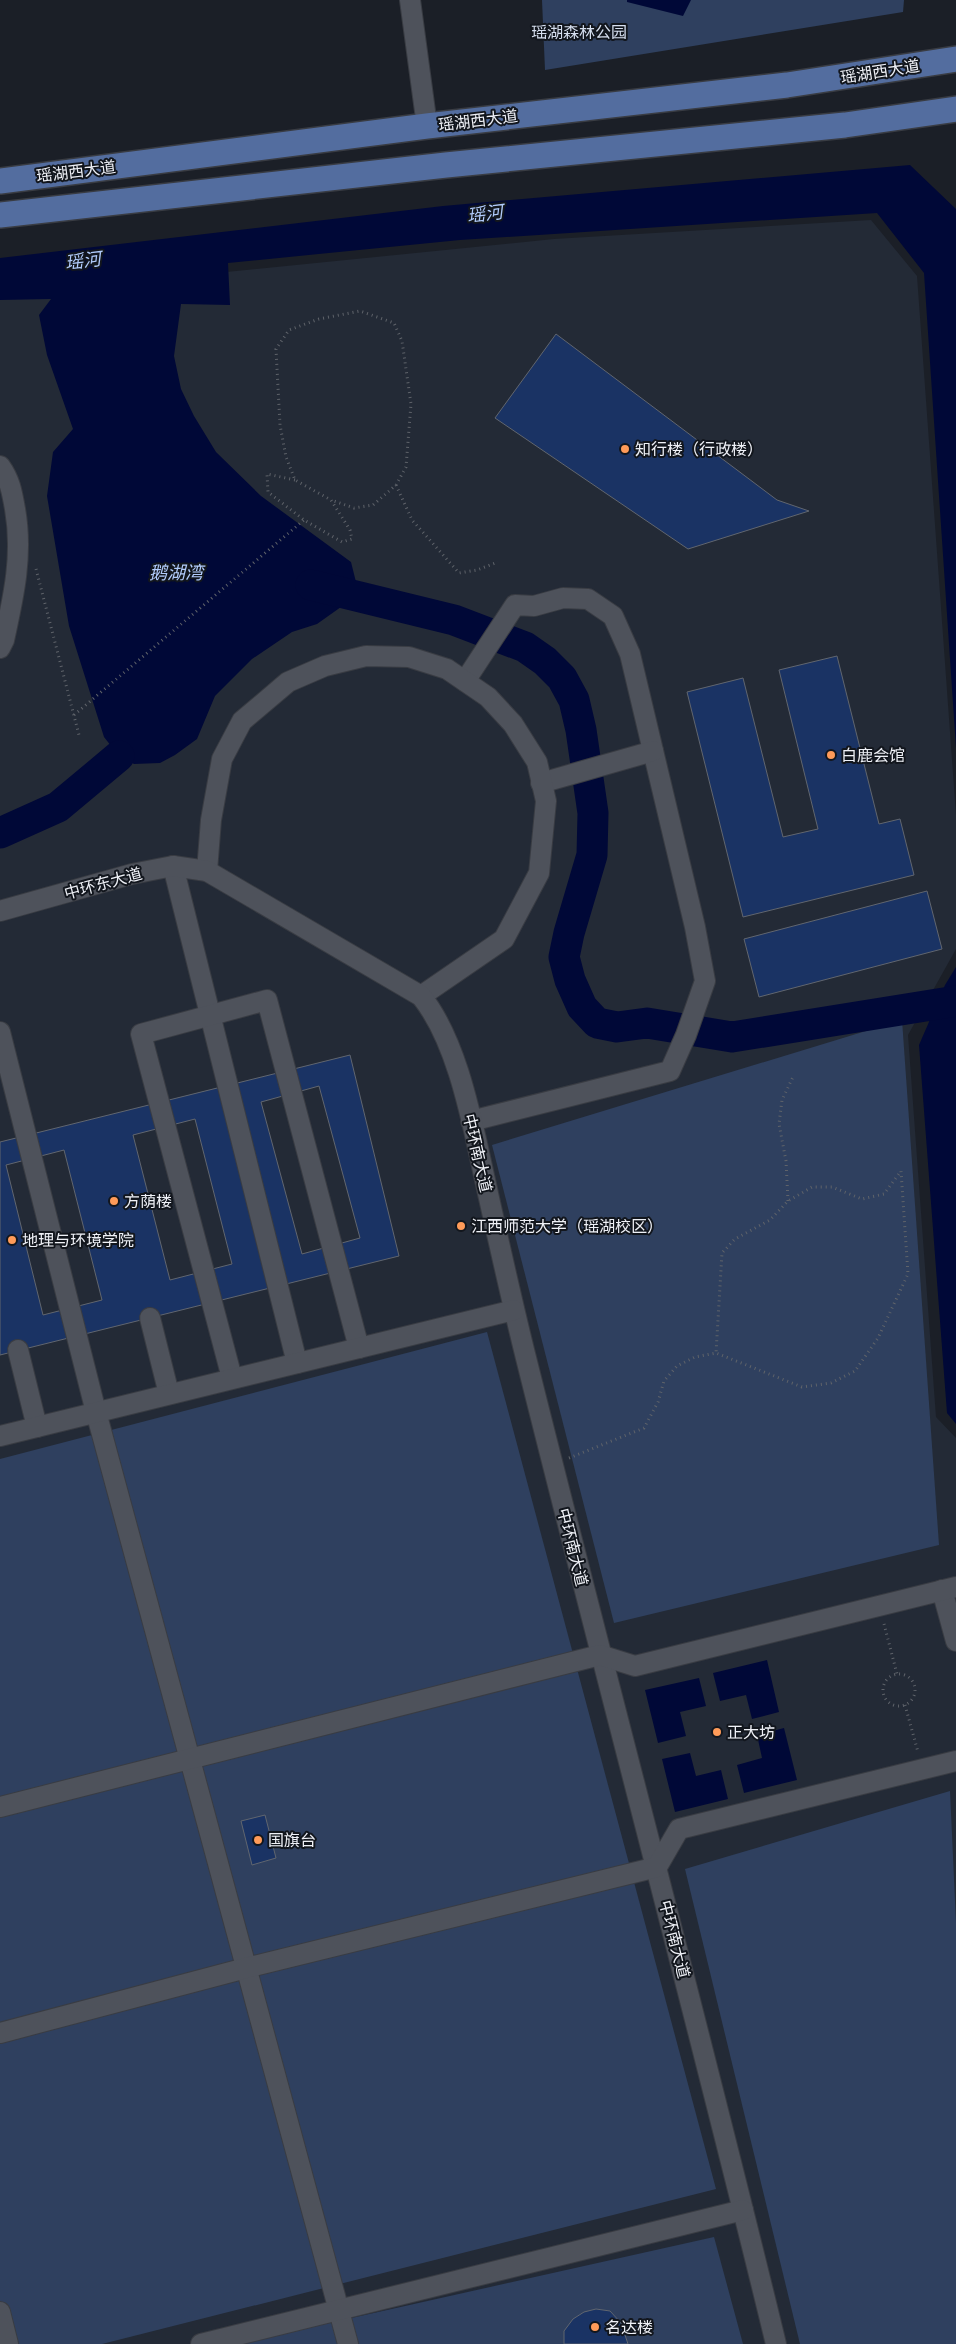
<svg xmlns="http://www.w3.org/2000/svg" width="956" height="2344" font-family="Barlow,'Noto Sans SC',sans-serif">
	<rect width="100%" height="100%" fill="#1b1f27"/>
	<path fill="#232a36" d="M871,220l46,56 39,539v134l-48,86 28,382 20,21v906h-956v-2049l554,-56z"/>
	<g fill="#2f405f">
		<path d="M542,0h362l-1,12 -358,58z"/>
		<path d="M902,1020l37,525 -325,78 -122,-478z"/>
		<path d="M487,1332l229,857 -614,155h-102v-885z"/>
		<path d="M950,1791l6,132v421h-156l-115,-475z"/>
		<path d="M714,2237l29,107h-508z"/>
	</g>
	<g fill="#000837">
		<path d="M627,0h64l-8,16 -56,-14z"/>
		<path d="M910,165l46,44v539l-32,-475 -47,-60 -417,27 -232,23 2,42 -49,-1 -7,52 7,33 13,27 22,36 45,44 90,66 5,20 -8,20 -31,22 -25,8 -40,27 -37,37 -18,43 -22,16 -15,8 -26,1 -15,-8 -15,-19 -35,-111 -22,-130 6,-44 20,-23 -26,-74 -8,-40 12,-16 -51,1v-42l443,-52z"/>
		<path d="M956,967v457l-9,-11 -28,-368 26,-60z"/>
		<path d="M767,1660l12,52 -27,7 -6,-24 -26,6 -7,-28z"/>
		<path d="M699,1678l7,28 -26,6 6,24 -28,7 -13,-53z"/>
		<path d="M784,1728l13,52 -53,13 -7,-28 25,-7 -5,-23z"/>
		<path d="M690,1753l6,23 25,-6 7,29 -53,13 -13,-53z"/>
	</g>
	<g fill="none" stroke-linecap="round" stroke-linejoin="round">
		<g stroke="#000837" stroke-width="31">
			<path d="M311,585l143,35 71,27 20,14 17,17 12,22 7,30 12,83 -1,42 -23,78 -5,24 6,23 12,27 15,16 20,4 30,-4 85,14 224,-36"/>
			<path d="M0,833l58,-26 61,-51"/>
		</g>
	</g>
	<g fill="#1a3364" stroke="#61666f" fill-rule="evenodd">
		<path d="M556,334l221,166 32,11 -121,38 -193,-131z"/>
		<path d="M837,656l42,168 21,-5 14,56 -171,42 -56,-225 56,-14 40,159 35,-8 -39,-159z"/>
		<path d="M927,891l15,58 -183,48 -15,-58z"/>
		<path d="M350,1055l49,201 -399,99v-213zM319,1086l41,152 -58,16 -41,-152zM195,1119l37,145 -62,16 -37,-145zM64,1150l38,150 -59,15 -37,-150z"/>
		<path d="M265,1815l11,43 -24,7 -11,-44z"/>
		<path d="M596,2309l14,2 11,12 7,21h-64v-13l9,-12 11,-7z"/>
	</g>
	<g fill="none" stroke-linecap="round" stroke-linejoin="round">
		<g stroke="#393c43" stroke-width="22">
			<g id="minor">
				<path d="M410,0l17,126"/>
				<path d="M0,466c10,14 12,26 15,43 8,45 -1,86 -11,131l-4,8"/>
				<path d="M465,681l50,-76 19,1 29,-8 25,1 25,17 17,38 65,273 10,54 -19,54 -16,36 -199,50"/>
				<path d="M541,783l112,-32"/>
				<path d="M173,866l124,497"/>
				<path d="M207,871l4,-51 11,-61 20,-38 46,-39 37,-16 41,-10 43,1 38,12 41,28 25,27 24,38 9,39 -7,72 -35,66 -83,57"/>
				<path d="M0,911l132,-37 41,-8 34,5 214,125c37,46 51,126 64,184 13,59 26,118 41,178 82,329 170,656 250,986"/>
				<path d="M0,1032l96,380 252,932"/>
				<path d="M150,1318l19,76"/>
				<path d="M18,1350l19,77"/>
				<path d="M232,1378l-91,-344 126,-34 92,348"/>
				<path d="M0,1436l514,-126"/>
				<path d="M942,1590l14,51"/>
				<path d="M0,1807l600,-152 35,11 321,-79"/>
				<path d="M0,2033l246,-65 411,-101 22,-38 277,-68"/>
				<path d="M0,2312l8,32"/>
				<path d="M201,2344l542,-134"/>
			</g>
		</g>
		<g stroke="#393c43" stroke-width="28">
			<g id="major">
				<path d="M0,181l427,-55 360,-41 169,-26"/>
				<path d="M0,215l446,-50 399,-40 111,-16"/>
			</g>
		</g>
		<g stroke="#5f636a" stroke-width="3" stroke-dasharray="1 4" stroke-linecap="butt">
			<path d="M295,480l-28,-6 1,18 36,28 38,22 10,-3 -2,-9 -19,-30 -36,-20 -9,-23 -6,-32 -4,-76 13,-19 30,-11 41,-8 34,12 8,18 9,63 -5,63 -10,18 -23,20 -19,3 -23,-8"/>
			<path d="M396,485l16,35 47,53 18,-3 21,-8"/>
			<path d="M36,569l43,166"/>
			<path d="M74,715l230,-195"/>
			<path d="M788,1201l-2,-40 -7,-37 3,-24 11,-23"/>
			<path d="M569,1458l75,-30 14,-26 6,-21 13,-15 18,-9 21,-4 86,34 29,-4 24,-12 23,-33 30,-64 -7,-103 -17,23 -22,5 -30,-12h-20l-24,14 -18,19 -35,19 -13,14 -6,100"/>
			<path d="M884,1624l13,50"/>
			<circle cx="899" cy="1690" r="16"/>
			<path d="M905,1705l13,47"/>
		</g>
		<use href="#minor" stroke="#4e525b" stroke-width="20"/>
		<use href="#major" stroke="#536d9f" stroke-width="25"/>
	</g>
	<g fill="#ff9b59" stroke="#12161d" stroke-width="2">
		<circle cx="625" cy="449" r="5"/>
		<circle cx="831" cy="755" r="5"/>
		<circle cx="114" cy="1201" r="5"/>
		<circle cx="461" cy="1226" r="5"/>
		<circle cx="12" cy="1240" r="5"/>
		<circle cx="717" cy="1732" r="5"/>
		<circle cx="258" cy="1840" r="5"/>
		<circle cx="595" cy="2327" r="5"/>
	</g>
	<g text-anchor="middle" stroke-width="4" stroke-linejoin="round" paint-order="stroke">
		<g font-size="16" fill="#d6dfef" stroke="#12161d">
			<text x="579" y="38">瑶湖森林公园</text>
		</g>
		<g font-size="16" fill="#eff1f7" stroke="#12161d">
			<text transform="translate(880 71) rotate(-9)" y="6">瑶湖西大道</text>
			<text transform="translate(478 120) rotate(-7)" y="6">瑶湖西大道</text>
			<text transform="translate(76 171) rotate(-7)" y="6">瑶湖西大道</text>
			<text transform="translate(103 883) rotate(-15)" y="6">中环东大道</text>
			<text transform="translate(478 1153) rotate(77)" y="6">中环南大道</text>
			<text transform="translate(573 1547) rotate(76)" y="6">中环南大道</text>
			<text transform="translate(675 1939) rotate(76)" y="6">中环南大道</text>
		</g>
		<g font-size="16" fill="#eff1f7" stroke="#12161d" text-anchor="start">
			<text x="635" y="455">知行楼（行政楼）</text>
			<text x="841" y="761">白鹿会馆</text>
			<text x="124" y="1207">方荫楼</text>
			<text x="471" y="1232">江西师范大学（瑶湖校区）</text>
			<text x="22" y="1246">地理与环境学院</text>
			<text x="727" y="1738">正大坊</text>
			<text x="268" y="1846">国旗台</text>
			<text x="605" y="2333">名达楼</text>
		</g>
		<g font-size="18" font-style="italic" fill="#b1cbfb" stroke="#12161d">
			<text transform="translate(485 214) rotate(-7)" y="6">瑶河</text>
			<text transform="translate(83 261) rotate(-7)" y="6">瑶河</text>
			<text x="176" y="579">鹅湖湾</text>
		</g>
	</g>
</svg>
